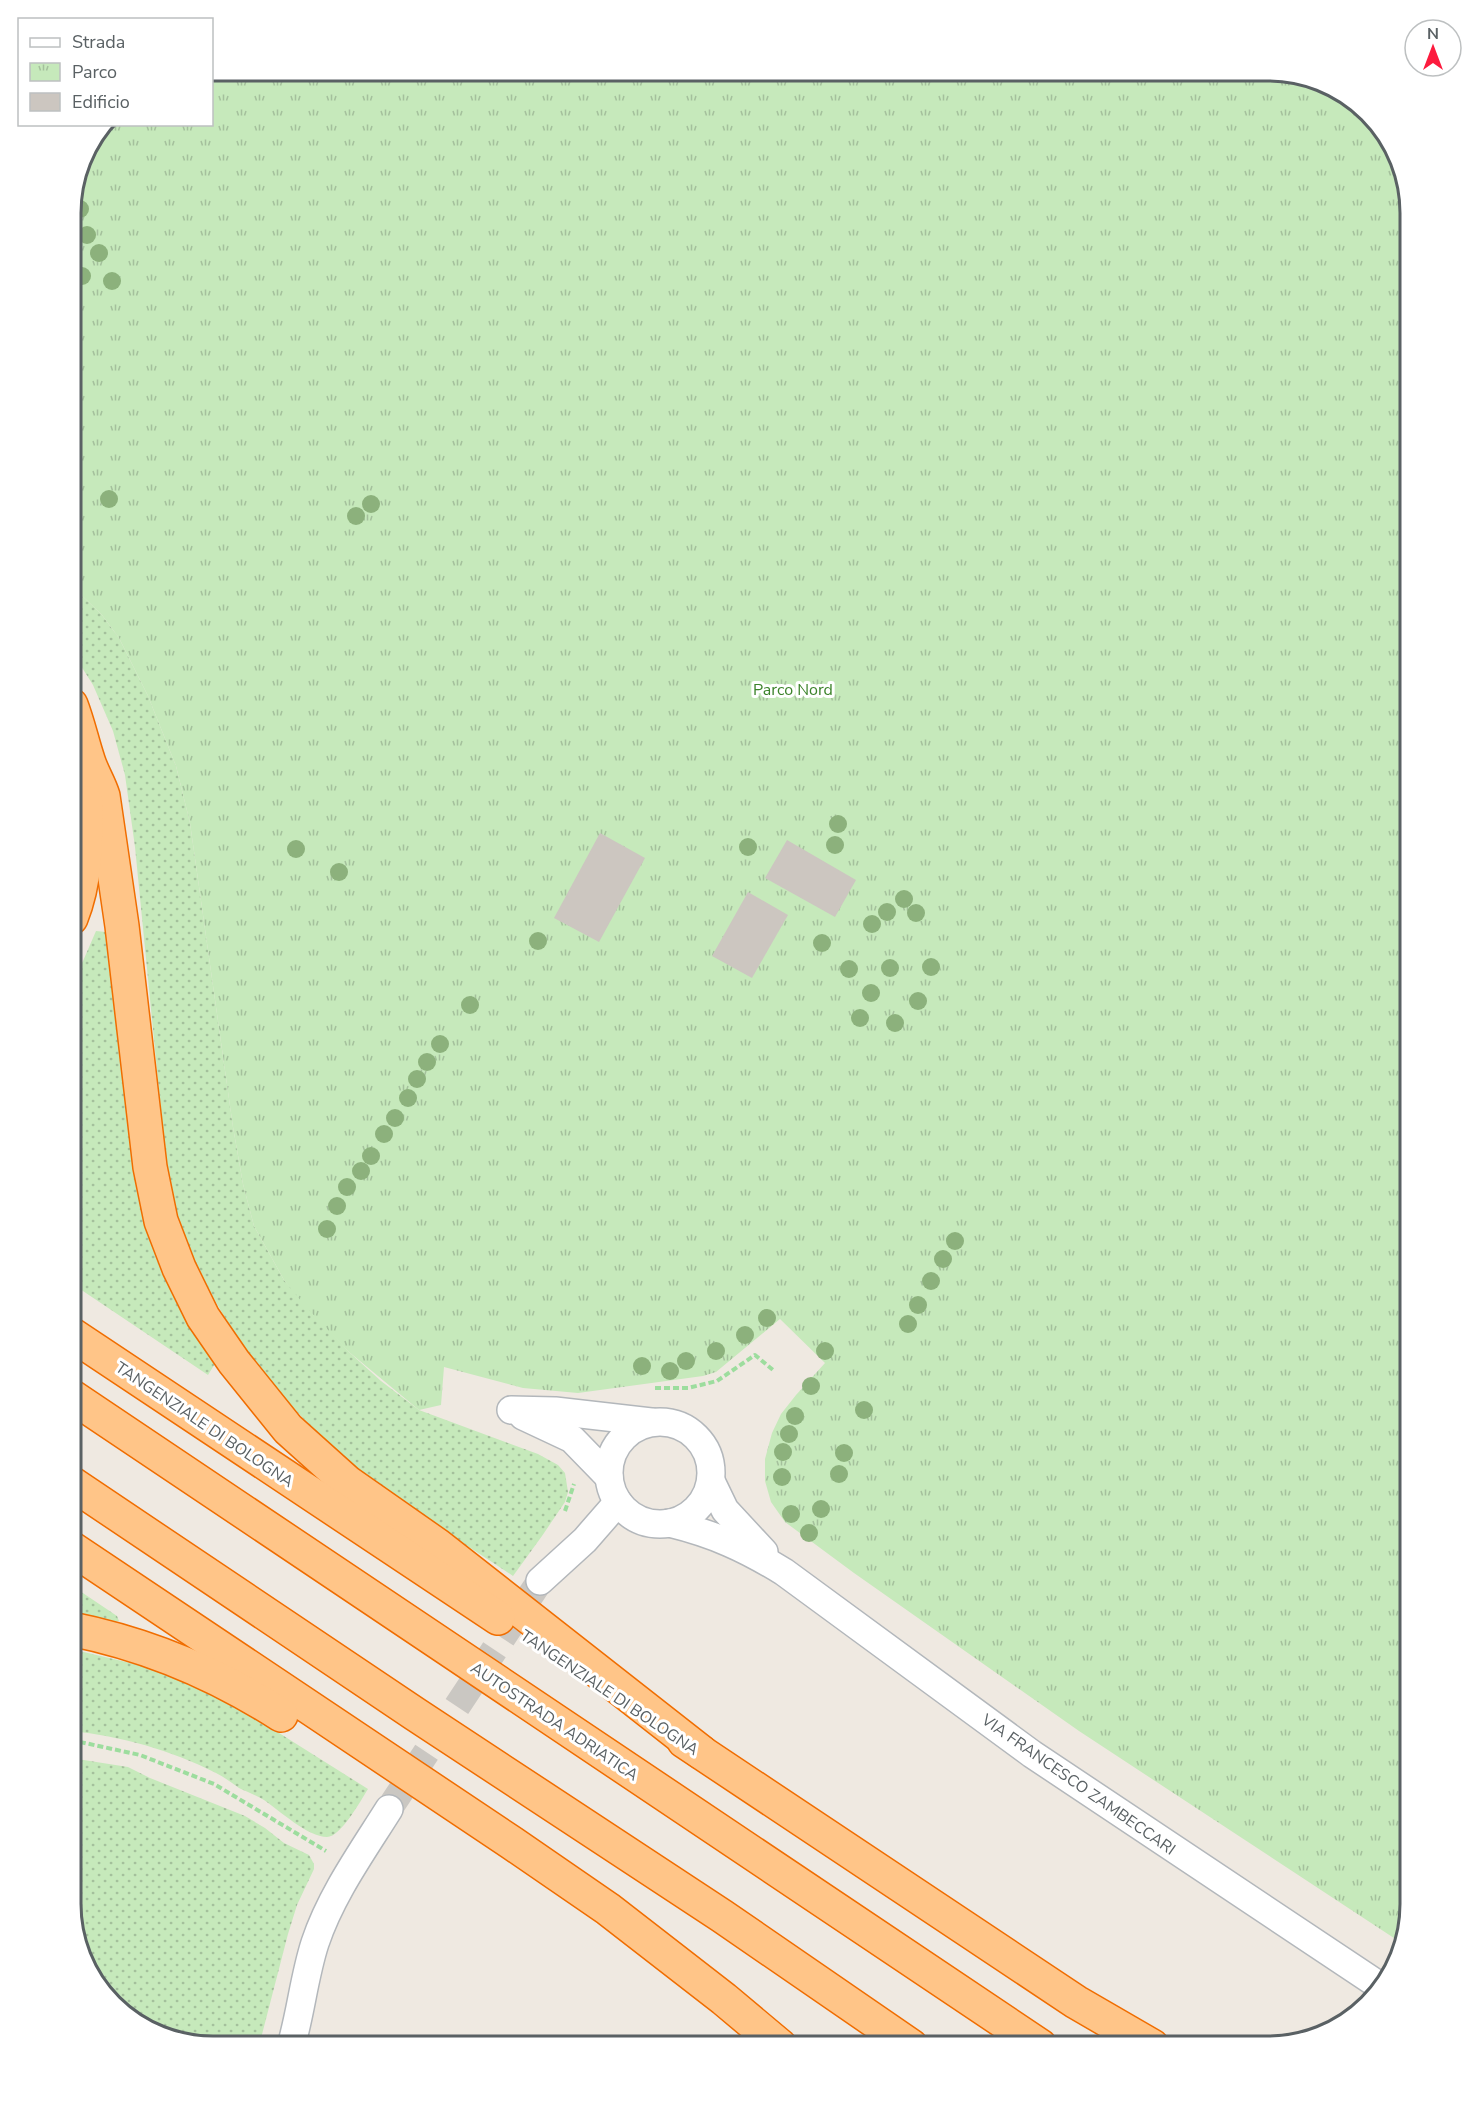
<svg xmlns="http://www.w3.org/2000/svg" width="1481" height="2117" font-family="'Nunito Sans',sans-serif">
	<defs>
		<pattern id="grass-dots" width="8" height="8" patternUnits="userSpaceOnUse" patternTransform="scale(1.5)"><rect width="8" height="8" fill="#c6e9bb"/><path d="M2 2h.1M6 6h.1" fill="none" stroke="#a4c09c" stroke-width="1.8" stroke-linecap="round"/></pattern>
		<pattern id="park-tufts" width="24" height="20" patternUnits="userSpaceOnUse" patternTransform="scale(1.5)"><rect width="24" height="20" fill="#c6e9bb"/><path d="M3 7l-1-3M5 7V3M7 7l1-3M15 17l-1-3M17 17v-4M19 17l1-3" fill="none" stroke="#a4c09c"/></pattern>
	</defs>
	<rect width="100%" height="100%" fill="#efe9e1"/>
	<g fill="url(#grass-dots)">
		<path d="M71,585l31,30 17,23 29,58 28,70 14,57 43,304 10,57 11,42 30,54 65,72 32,29 38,29 119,44 20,11 7,8 3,19 -3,10 -23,34 -29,40c-56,-38 -117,-73 -168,-118 -80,-70 -145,-159 -173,-262 -4,-15 -5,-30 -7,-45l-30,-304 -10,-72 -12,-44 -20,-46 -22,-35z"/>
		<path d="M96,931l10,1 31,259 21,68 16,37 42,66 -8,13 -137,-92v-303l12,-19z"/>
		<path d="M71,1585l46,31 2,5 -8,1 -40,-8z"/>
		<path d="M71,1649l72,17 53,19 45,24 127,80c-7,11 -27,48 -41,48 -19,0 -47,-26 -63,-37 -8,-5 -17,-8 -25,-12 -7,-5 -15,-11 -23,-15 -45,-23 -95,-37 -145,-42z"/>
		<path d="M71,1758l57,9 22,11 95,38 20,12 19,15 25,12 5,9v5l-17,36 -9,29 -29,112h-55l-70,-23 -45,-48 -18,-71z"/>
	</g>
	<path fill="url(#park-tufts)" d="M212,71h1065l70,23 45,48 18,71v1691l-10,38 -321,-211 -225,-158 -69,-51 -14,-20 -6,-21v-22l7,-26 9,-19 15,-19 29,-32 -45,-44 -64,53 -13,4 -125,17 -55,-5 -79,-21 -3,38 -22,5 -70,-58 -43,-45 -22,-27 -30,-54 -11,-42 -10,-57 -43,-304 -14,-57 -28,-70 -29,-58 -17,-23 -31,-30v-381l10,-46 23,-33 108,-1z"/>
	<g fill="#ccc6c0">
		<path d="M600,833l45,25 -46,84 -45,-24z"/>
		<path d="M787,840l69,40 -21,37 -70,-39z"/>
		<path d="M748,892l40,23 -36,63 -40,-22z"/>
	</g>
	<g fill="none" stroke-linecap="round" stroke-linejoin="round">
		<path stroke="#cac7c2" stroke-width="27" stroke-dasharray="27 14" stroke-linecap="butt" d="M389,1809l151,-228"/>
		<g stroke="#b3b7bb" stroke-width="30">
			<g id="street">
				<path d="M511,1410l44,1 96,11"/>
				<path d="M523,1416l49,23 37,38"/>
				<circle cx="660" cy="1473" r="51"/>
				<path d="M711,1481l14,29 39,42"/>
				<path d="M669,1523c45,11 76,25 115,49l248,182 348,232"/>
				<path d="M540,1581l45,-41 33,-38"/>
				<path d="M291,2046c10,-34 13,-69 24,-103 16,-48 47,-91 74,-134"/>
			</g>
		</g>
		<g stroke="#f06d00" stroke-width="36">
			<g id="highway">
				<path d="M71,705c7,18 11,37 17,55 4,13 11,23 15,36l19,130 28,241 11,54 18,47 24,49 31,45 54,67 59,53 90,63 264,207"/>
				<path d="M71,918c15,-37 15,-76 15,-115"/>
				<path d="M71,1334l427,284"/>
				<path d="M71,1396l969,650"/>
				<path d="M71,1483l344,231 307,202 189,130"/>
				<path d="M71,1548l441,295 96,66 116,90 56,47"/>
				<path d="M71,1629c75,15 145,44 210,86"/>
				<path d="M684,1741l392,261 76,44"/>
			</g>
		</g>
		<g stroke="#9ddd9e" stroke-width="4" stroke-dasharray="6 3" stroke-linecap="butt">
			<path d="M655,1388h33l29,-7 38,-26 18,15"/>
			<path d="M565,1511l9,-27"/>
			<path d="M71,1740l69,15 74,29 112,67"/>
		</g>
		<use href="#street" stroke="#fff" stroke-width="27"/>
		<use href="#highway" stroke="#ffc588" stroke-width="33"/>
	</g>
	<g fill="#8cb17c">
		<circle cx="80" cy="209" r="9"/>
		<circle cx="87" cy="235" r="9"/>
		<circle cx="99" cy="253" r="9"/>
		<circle cx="82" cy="276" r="9"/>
		<circle cx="112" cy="281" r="9"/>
		<circle cx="109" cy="499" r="9"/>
		<circle cx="371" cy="504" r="9"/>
		<circle cx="356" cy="516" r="9"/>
		<circle cx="838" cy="824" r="9"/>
		<circle cx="835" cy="845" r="9"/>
		<circle cx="748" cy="847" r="9"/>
		<circle cx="296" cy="849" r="9"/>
		<circle cx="339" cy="872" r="9"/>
		<circle cx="904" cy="899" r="9"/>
		<circle cx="887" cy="912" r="9"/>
		<circle cx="916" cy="913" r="9"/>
		<circle cx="872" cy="924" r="9"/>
		<circle cx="538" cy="941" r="9"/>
		<circle cx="822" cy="943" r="9"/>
		<circle cx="931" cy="967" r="9"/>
		<circle cx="890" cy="968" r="9"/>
		<circle cx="849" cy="969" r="9"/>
		<circle cx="871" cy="993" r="9"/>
		<circle cx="918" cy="1001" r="9"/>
		<circle cx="470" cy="1005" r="9"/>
		<circle cx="860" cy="1018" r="9"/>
		<circle cx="895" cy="1023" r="9"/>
		<circle cx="440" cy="1044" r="9"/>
		<circle cx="427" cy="1062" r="9"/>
		<circle cx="417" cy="1079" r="9"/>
		<circle cx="408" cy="1098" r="9"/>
		<circle cx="395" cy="1118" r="9"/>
		<circle cx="384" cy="1134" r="9"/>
		<circle cx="371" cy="1156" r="9"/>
		<circle cx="361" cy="1171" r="9"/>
		<circle cx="347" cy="1187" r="9"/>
		<circle cx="337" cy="1206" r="9"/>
		<circle cx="327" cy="1229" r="9"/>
		<circle cx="955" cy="1241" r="9"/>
		<circle cx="943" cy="1259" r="9"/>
		<circle cx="931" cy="1281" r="9"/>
		<circle cx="918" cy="1305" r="9"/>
		<circle cx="767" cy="1318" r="9"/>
		<circle cx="908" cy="1324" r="9"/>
		<circle cx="745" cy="1335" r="9"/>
		<circle cx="716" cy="1351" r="9"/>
		<circle cx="825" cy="1351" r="9"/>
		<circle cx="686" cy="1361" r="9"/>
		<circle cx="642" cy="1366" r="9"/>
		<circle cx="670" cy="1371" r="9"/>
		<circle cx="811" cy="1386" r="9"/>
		<circle cx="864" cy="1410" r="9"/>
		<circle cx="795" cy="1416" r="9"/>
		<circle cx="789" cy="1434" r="9"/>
		<circle cx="783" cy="1452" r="9"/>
		<circle cx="844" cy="1453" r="9"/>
		<circle cx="839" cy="1474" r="9"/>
		<circle cx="782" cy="1477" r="9"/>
		<circle cx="821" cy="1509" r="9"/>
		<circle cx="791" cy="1514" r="9"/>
		<circle cx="809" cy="1533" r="9"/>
	</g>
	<g text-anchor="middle" stroke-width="6" stroke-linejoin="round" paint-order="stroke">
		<g font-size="16" fill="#3b832a" stroke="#fff">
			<text x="793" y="695">Parco Nord</text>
		</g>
		<g font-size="16" fill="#5a6164" stroke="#fff">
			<text transform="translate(205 1424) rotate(34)" y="6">TANGENZIALE DI BOLOGNA</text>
			<text transform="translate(610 1692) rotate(34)" y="6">TANGENZIALE DI BOLOGNA</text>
			<text transform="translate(555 1721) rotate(34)" y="6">AUTOSTRADA ADRIATICA</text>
			<text transform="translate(1079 1784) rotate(35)" y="6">VIA FRANCESCO ZAMBECCARI</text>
		</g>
	</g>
	<path d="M0 0H1481V2117H0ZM213 81H1268A132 132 0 0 1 1400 213V1904A132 132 0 0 1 1268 2036H213A132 132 0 0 1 81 1904V213A132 132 0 0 1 213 81Z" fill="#fff" fill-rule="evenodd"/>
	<path fill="none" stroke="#5a6164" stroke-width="3" d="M213 81H1268A132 132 0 0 1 1400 213V1904A132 132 0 0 1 1268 2036H213A132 132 0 0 1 81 1904V213A132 132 0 0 1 213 81Z"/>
	<rect x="18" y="18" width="195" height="108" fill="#ffffff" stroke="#bdc0c1" stroke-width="1.5"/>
	<rect x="30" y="38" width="30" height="9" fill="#ffffff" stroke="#bdc0c1" stroke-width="1.5"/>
	<text x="72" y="48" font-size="18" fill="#5a6164">Strada</text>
	<rect x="30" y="63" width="30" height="18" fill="url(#park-tufts)" stroke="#bdc0c1" stroke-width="1.5"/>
	<text x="72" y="78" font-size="18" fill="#5a6164">Parco</text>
	<rect x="30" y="93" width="30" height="18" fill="#ccc6c0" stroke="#bdc0c1" stroke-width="1.5"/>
	<text x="72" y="108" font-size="18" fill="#5a6164">Edificio</text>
	<g transform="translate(1433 48)"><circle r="28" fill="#ffffff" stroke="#bdc0c1" stroke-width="1.5"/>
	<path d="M0-4.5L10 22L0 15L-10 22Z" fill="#fc1b3e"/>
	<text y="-9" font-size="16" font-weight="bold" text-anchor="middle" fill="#5a6164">N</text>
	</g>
</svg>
